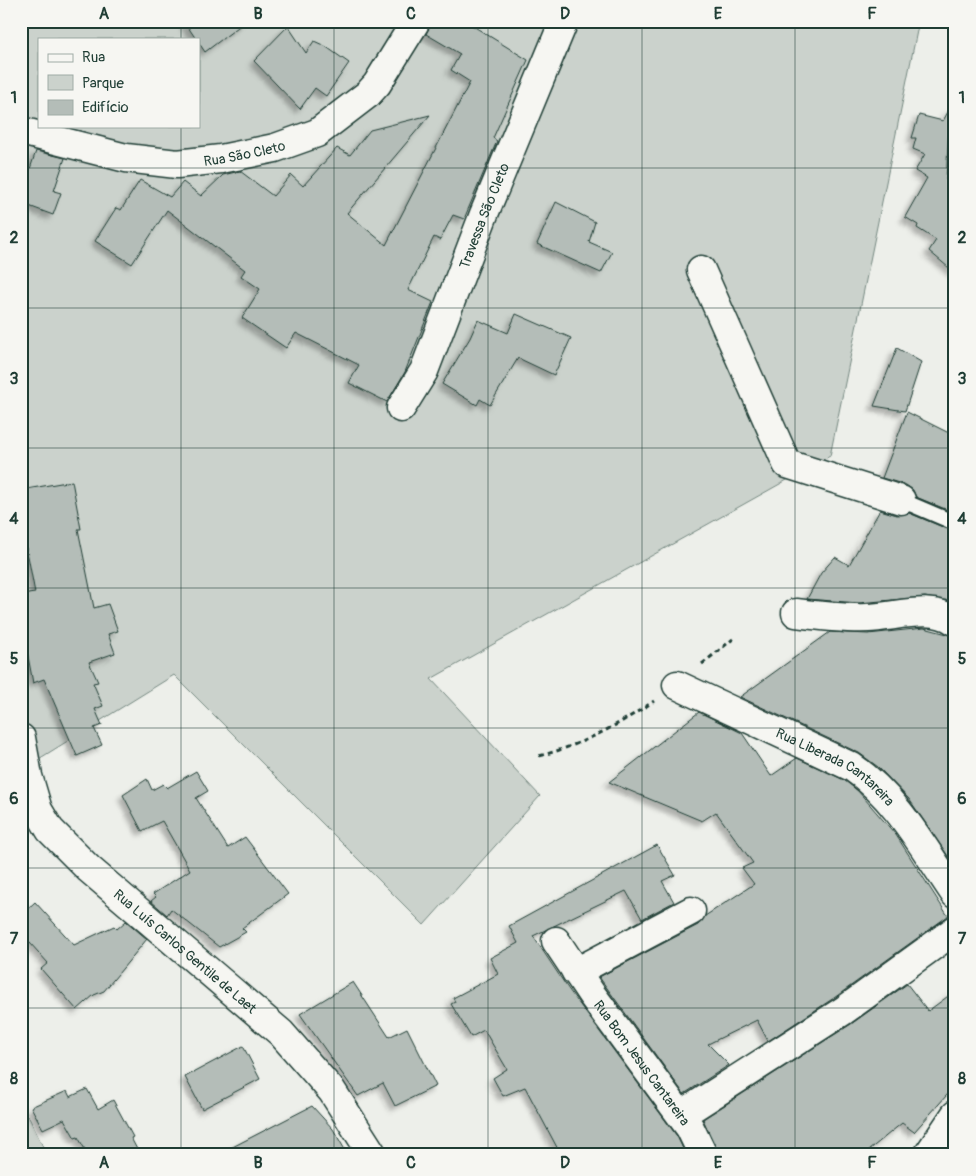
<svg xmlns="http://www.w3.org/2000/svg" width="976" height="1176" font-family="Pangolin,sans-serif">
	<defs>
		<filter id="shadow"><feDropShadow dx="-4.5" dy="4.5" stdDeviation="2.5" flood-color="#0004"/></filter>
	</defs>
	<rect width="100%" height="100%" fill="#edefea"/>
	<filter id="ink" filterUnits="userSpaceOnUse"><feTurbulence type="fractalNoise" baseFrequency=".02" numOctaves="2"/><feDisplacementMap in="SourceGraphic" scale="10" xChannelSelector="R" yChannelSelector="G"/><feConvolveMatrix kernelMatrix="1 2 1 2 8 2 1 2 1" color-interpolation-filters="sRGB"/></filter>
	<g filter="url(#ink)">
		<g fill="#cbd2cc" stroke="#758880" fill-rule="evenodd">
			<path d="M21,21h898l-89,435 -399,223 109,117 -116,129 -250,-250 -153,95zM39,39h160v87h-160z"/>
			<path d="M21,1101l26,54h-26z"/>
		</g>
		<g fill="#b4bdb8" stroke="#1f3d34" filter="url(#shadow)">
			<path d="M184,21h62l-41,31 -6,-9v-4h-3z"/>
			<path d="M432,21h33l63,39 -35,78 4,3 -33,78 -11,-4 -13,25 -6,-3 -26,53 25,12 -28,70 -18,30 -38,-19 10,-18 -63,-32 -10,15 -44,-30 18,-29 -19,-13 4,-6 -78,-60 -35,54 -37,-23 21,-33 5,2 19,-30 30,17 13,-15 18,14 22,-21 17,-4 33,25 18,-21 12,11 34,-38 13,7 20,-25 60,-15 -83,98 39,32 84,-163 -19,-12 9,-16 -34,-20z"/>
			<path d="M288,26l18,27 8,-12 11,5 24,17 -23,33 -11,-8 -15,21 -46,-48z"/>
			<path d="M950,108l-4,72 9,-14v107l-26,-22 7,-11 -19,-12 1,-3 -13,-8 22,-39 -12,-7 10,-17 -12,-5 3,-11h-4l7,-23 24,6z"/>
			<path d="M36,151l29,7 -11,33 7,2 -8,22 -32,-12v-24l5,2z"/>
			<path d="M556,202l39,20 -6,20 23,10 -11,21 -64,-29z"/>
			<path d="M516,314l55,24 -17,37 -36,-17 -28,47 -10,-6 -3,6 -35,-21 28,-46 8,-18 30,13z"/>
			<path d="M897,348l24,14 -16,49 -31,-5z"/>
			<path d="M907,412l48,24v77l-39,-16 -3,-7 -7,-5 -24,-7z"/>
			<path d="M72,481l9,48h-3l16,79 14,-4 10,27 -10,3 7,19 -26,9 9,20 -5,1 10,23 -8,3 7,16 -8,3 8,17 -25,11 -33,-77 -11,4 -12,-64v-24l14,-2 -10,-53h-4v-50z"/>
			<path d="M880,510l17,5 12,-2 46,19v71l-30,-6 -66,6 -52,-4 14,-26 14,-16 14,8z"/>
			<path d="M924,628l31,8 -1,229 -45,-66 -31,-32 -19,-14 -119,-56 90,-65 38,2z"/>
			<path d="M699,712l43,21 29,43 26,-18 47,22 14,11 38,44 52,81 -114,82 -66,43 -11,-21 -49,24 21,21 -45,29 -85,-117 99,-52 7,-9 49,-32 -12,-16 11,-5 -37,-51 -14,9 -93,-39z"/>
			<path d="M196,771l12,20 -12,7 32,50 17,-11 43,57 -46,34 4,4 -27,15 -48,-38 -4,6 -16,-14 5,-4 -3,-3 37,-24 -28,-49 -20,10 -19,-36 24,-16 5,11 11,-6 4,4z"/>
			<path d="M657,845l18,30 -13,6 12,21 -32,17 -16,-28 -93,45 36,54 108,146 9,19h-125l-36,-68 -22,9 -10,-18 14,-9 -23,-39 -13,7 -20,-33 4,-2 -2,-4 45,-24 -8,-16 28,-15 -9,-17z"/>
			<path d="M35,902l39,43 40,-19 3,3 9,-8 21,18 -43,52 -10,4 -17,15 -36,-41 7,-6 -27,-30v-18z"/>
			<path d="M353,982l36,55 18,-9 29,58 -41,20 -12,-23 -25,13 -58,-82z"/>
			<path d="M907,984l21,27 27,-20v95l-41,46 -12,-9 -39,32h-145l-15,-36 148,-95z"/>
			<path d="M243,1046l17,33 -58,30 -17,-32z"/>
			<path d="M87,1089l11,20 15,-9 20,37 -2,1 9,17h-52l-10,-18 -3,1 -11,-19 -21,10 -12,-22 36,-16 3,6z"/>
			<path d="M312,1106l21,23 15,26h-131z"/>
		</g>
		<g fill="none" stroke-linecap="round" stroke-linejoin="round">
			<g stroke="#1f3d34" stroke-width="18">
				<path id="service" d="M901,500l54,23"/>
			</g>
			<g stroke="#1f3d34" stroke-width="31">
				<g id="minor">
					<path id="s1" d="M21,131l105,27 51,6 44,-5 54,-11 42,-15 51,-39 9,-10 39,-63"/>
					<path d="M701,270l86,194 114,36"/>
					<path id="s2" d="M401,408l23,-37 60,-157 80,-193"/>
					<path d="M796,613c24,3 48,6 72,5 27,-1 63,-14 87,3"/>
					<path id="s3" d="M677,685l175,82c45,31 72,82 103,127"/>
					<path id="s4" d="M21,738l7,38 10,34 12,20 39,39 192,164 51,58 41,64"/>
					<path id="s5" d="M556,941l36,54 98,133 13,27"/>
					<path d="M576,972l115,-61"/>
					<path d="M681,1115l162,-104 112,-81"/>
					<path d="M928,1155l27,-40"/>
				</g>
			</g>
			<g stroke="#1f3d34" stroke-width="3" stroke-dasharray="5 4" stroke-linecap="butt">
				<path d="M702,664l31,-25"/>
				<path d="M539,756c43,-11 78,-30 115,-55"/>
			</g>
			<use href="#service" stroke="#f6f6f2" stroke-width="14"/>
			<use href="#minor" stroke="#f6f6f2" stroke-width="28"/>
		</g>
	</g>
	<path fill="none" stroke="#1f3d34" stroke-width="1" stroke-opacity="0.55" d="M181,21v18M334,21v1134M488,21v1134M642,21v1134M795,21v1134M181,126v1029M21,168h934M21,308h934M21,448h934M21,588h934M21,728h934M21,868h934M21,1008h934"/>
	<g text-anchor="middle" stroke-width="5" stroke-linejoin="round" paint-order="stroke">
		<g font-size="14" fill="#1f3d34" stroke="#f6f6f2">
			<text dy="5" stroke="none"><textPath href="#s1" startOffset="228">Rua São Cleto</textPath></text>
			<text dy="5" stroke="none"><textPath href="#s2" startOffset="210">Travessa São Cleto</textPath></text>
			<text dy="5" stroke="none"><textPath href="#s3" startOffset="179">Rua Liberada Cantareira</textPath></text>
			<text dy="5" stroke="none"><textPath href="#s4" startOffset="279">Rua Luís Carlos Gentile de Laet</textPath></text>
			<text dy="5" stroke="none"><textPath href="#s5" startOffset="149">Rua Bom Jesus Cantareira</textPath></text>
		</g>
	</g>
	<rect width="976" height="1176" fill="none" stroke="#f6f6f2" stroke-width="55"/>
	<rect x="38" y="38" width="162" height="90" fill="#f6f6f2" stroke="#a0aca6"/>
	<rect x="48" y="54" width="25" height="8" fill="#f6f6f2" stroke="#a0aca6"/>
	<text x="82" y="62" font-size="15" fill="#1f3d34">Rua</text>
	<rect x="48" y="75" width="25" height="15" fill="#cbd2cc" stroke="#a0aca6"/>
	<text x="82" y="88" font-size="15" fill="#1f3d34">Parque</text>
	<rect x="48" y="100" width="25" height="15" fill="#b4bdb8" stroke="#a0aca6"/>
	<text x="82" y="112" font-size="15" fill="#1f3d34">Edifício</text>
	<rect x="28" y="28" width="920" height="1120" fill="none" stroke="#1f3d34" stroke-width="2"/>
	<g font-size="16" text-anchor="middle" font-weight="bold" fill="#1f3d34">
		<text x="104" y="19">A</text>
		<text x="258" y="19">B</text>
		<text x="411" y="19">C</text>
		<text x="565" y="19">D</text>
		<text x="718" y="19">E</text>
		<text x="872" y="19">F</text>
		<text x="14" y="103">1</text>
		<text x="962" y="103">1</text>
		<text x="14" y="243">2</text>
		<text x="962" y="243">2</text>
		<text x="14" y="384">3</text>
		<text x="962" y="384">3</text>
		<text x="14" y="524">4</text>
		<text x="962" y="524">4</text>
		<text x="14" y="664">5</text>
		<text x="962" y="664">5</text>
		<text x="14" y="804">6</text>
		<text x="962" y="804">6</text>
		<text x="14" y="944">7</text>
		<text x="962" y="944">7</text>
		<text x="14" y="1084">8</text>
		<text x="962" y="1084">8</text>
		<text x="104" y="1168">A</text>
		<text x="258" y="1168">B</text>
		<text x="411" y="1168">C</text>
		<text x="565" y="1168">D</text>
		<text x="718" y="1168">E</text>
		<text x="872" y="1168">F</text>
	</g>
</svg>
